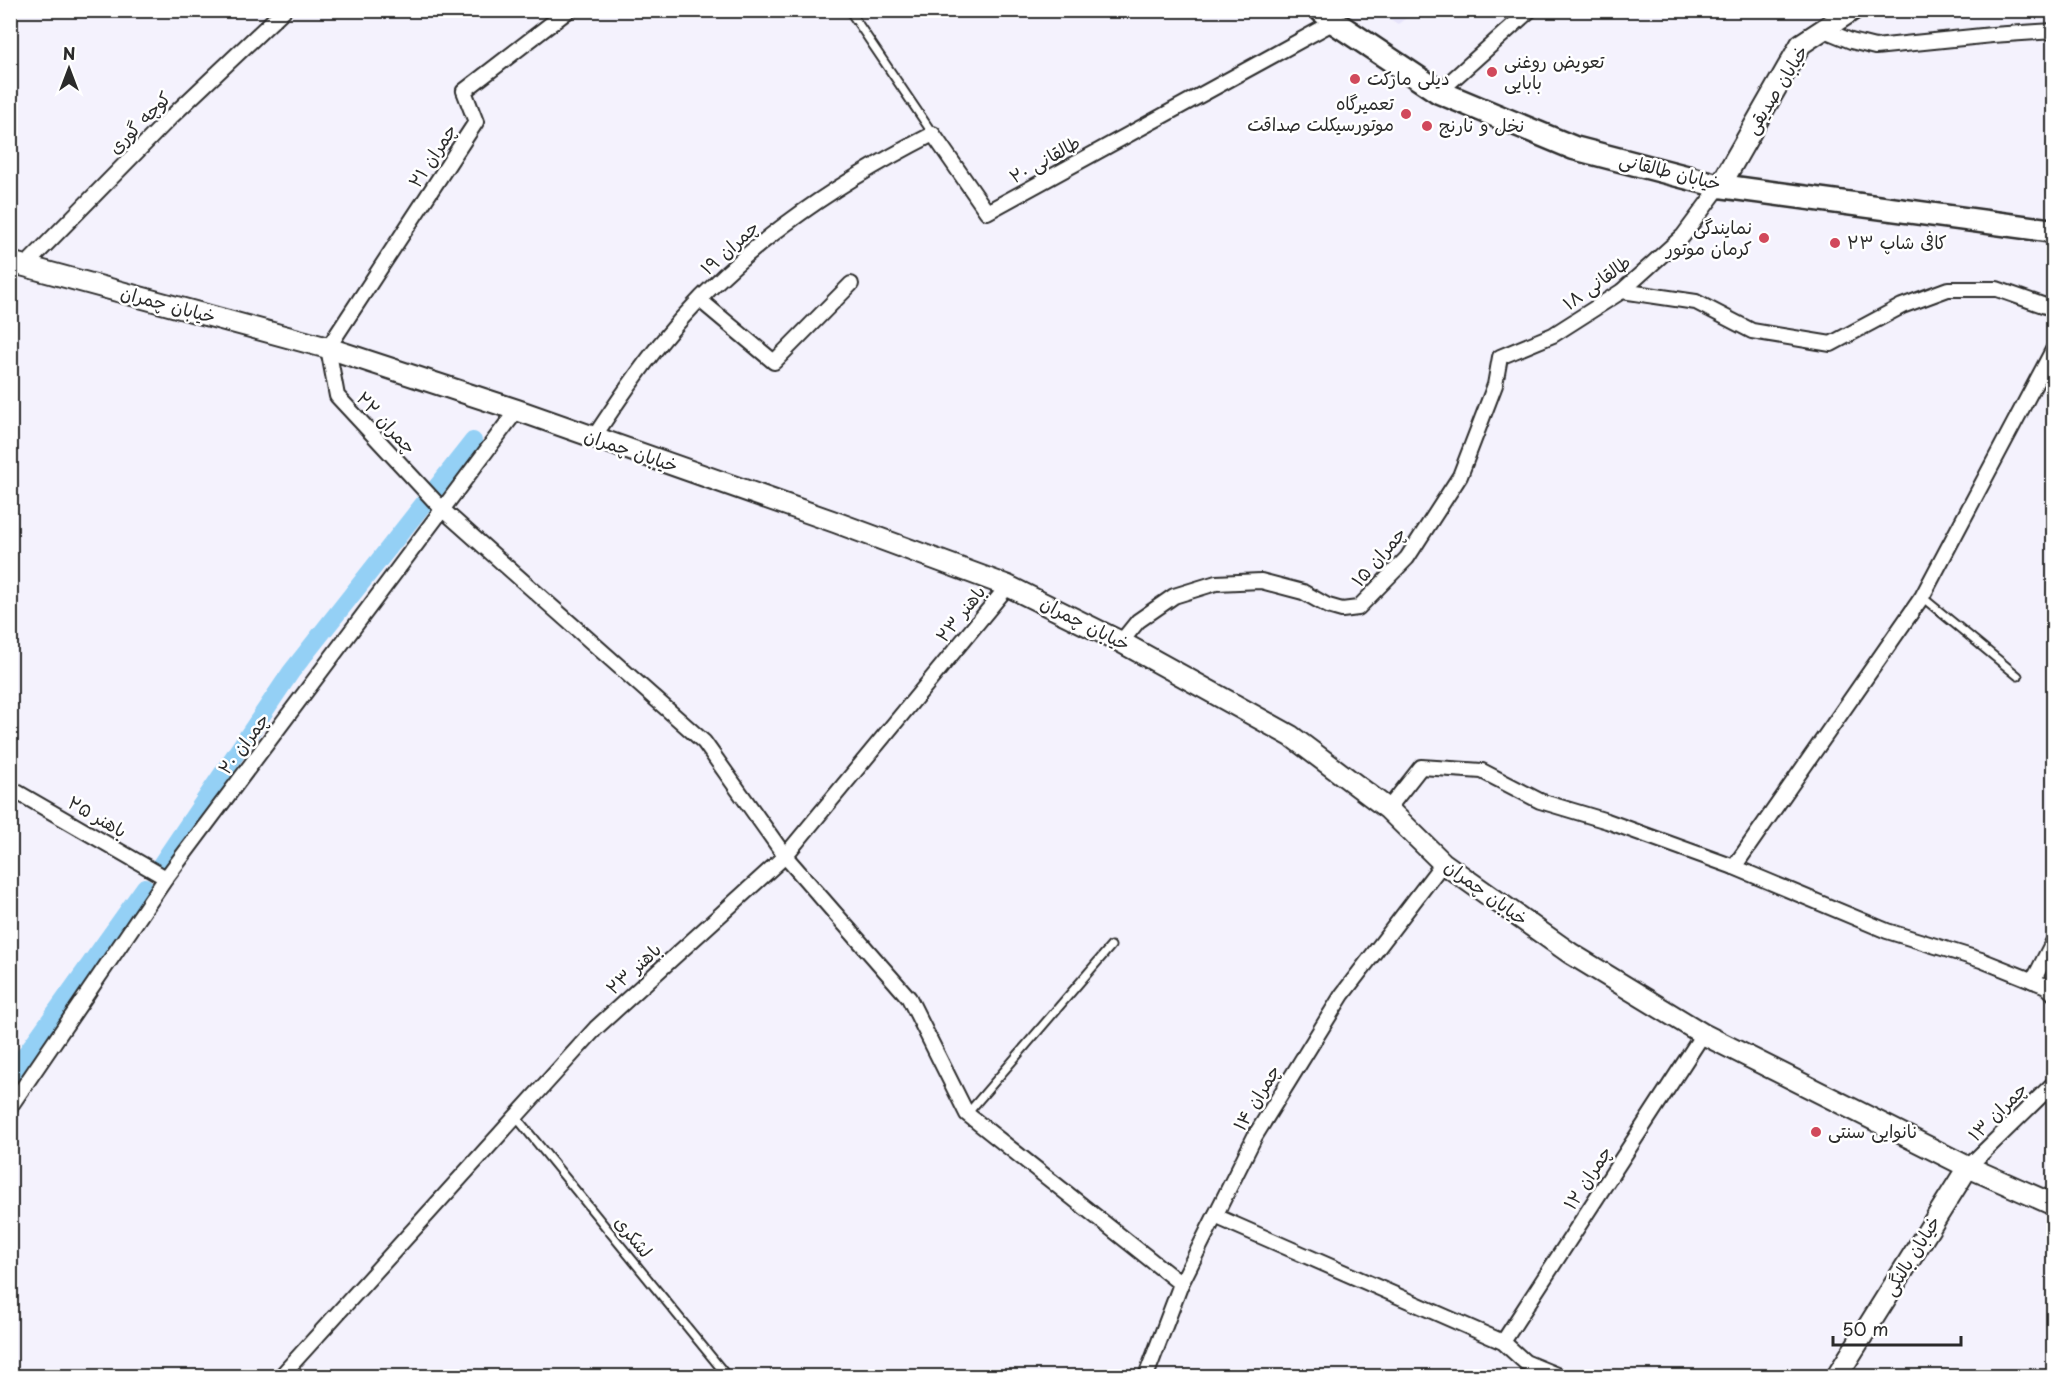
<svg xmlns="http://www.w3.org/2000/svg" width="2064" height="1387" font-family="'Playpen Sans','Playpen Sans Arabic',sans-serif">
	<rect width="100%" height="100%" fill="#f4f2fd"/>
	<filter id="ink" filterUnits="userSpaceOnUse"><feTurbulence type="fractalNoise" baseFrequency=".0167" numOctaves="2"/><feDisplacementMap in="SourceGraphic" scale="12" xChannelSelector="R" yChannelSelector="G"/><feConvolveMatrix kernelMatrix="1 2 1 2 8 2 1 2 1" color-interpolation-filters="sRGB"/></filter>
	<g filter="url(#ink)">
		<path fill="#e6e3fa" d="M1377,11h39l-18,13z"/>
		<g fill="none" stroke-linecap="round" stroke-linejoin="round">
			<g stroke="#94d0f5" stroke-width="18">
				<path d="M160,866l131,-194 182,-231"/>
				<path d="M10,1076l135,-189"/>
			</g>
			<g stroke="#2b2b2b" stroke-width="11">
				<g id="lane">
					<path d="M849,10l84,124"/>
					<path d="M1922,597l96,79"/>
					<path d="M967,1114l144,-168"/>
					<path d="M516,1117l211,259"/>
				</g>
			</g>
			<g stroke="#2b2b2b" stroke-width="18">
				<g id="street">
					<path d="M569,10l-105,81 12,31 -148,226 9,48 106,114 261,232 81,114 124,142 58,116 214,170"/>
					<path d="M1824,30l27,11 24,6 117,-12 62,-4"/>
					<path d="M1439,92l91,-82"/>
					<path d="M25,266l145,-148 114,-108"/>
					<path d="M1622,291l74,11 56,29 79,13 71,-38 46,-17h49l57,20"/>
					<path d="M700,300l74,62 77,-78"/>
					<path d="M594,437c21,-32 42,-63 66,-93 74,-92 169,-157 273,-210l54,78 347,-190"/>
					<path d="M1121,642l17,-21 36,-25 42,-13 45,-2 42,11 25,14 14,4 16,-2 49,-50 53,-82 35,-91 5,-28 53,-22 69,-44 61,-55 37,-50"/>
					<path d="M10,788l156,90"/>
					<path d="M1388,809l33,-42 61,4 58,30 67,20 127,46 153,64 94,29 65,26 8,8"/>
					<path d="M1734,867l188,-270 132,-249"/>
					<path d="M2033,981l21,-41"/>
					<path d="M10,1107l156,-229 351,-468"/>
					<path d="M1968,1167l86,-84"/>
					<path d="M1215,1216l288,126 22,20 34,14"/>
					<path d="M1503,1342l200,-308"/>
					<path d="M281,1376l315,-348 189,-172 223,-270"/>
					<path d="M1146,1376l35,-92 74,-148 87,-141 101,-132"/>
				</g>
			</g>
			<g stroke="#2b2b2b" stroke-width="24">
				<g id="secondary">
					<path d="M1720,186l81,-142 52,-34"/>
					<path d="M10,262l318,86 189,62 318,112 173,64 113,56 170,94 97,73 55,54 127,90 133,81 265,133 86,38"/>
					<path d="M1837,1376l131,-209"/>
				</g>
			</g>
			<g stroke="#2b2b2b" stroke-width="27">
				<path id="primary" d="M1321,10l13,12 105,70 135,56 146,38 334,45"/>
			</g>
			<use href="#lane" stroke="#fff" stroke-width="7"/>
			<use href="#street" stroke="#fff" stroke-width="14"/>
			<use href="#secondary" stroke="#fff" stroke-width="20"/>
			<use href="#primary" stroke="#fff" stroke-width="22"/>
		</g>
	</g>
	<g fill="#d1495b" stroke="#fff" stroke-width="2">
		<circle cx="1492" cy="72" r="6"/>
		<circle cx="1355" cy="79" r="6"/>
		<circle cx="1406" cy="114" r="6"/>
		<circle cx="1427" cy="126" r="6"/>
		<circle cx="1764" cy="238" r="6"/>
		<circle cx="1835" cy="243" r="6"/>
		<circle cx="1816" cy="1132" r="6"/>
	</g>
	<g text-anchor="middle" stroke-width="5" stroke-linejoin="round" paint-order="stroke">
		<g font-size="18" fill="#2b2b2b" stroke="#fff" text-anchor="start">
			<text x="1504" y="68">تعویض روغنی<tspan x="1504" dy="21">بابایی</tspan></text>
			<text x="1367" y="85">دیلی مارکت</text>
			<text x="1394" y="110" text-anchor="end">تعمیرگاه<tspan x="1394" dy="21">موتورسیکلت صداقت</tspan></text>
			<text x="1439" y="132">نخل و نارنج</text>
			<text x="1752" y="234" text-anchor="end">نمایندگی<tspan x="1752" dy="21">کرمان موتور</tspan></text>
			<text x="1847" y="249">کافی شاپ ۲۳</text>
			<text x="1828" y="1138">نانوایی سنتی</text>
		</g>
		<g font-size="18" fill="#2b2b2b" stroke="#fff">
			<text transform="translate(1777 90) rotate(-58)" y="6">خیابان صدیقی</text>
			<text transform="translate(140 123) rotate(-45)" y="6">کوچه گوری</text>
			<text transform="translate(433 156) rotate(-57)" y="6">چمران ۲۱</text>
			<text transform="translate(1045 160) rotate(-29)" y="6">طالقانی ۲۰</text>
			<text transform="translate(1670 172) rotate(14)" y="6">خیابان طالقانی</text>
			<text transform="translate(730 248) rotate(-42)" y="6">چمران ۱۹</text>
			<text transform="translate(1597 283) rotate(-36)" y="6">طالقانی ۱۸</text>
			<text transform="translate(168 305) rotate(15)" y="6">خیابان چمران</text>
			<text transform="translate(386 423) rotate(47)" y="6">چمران ۲۲</text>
			<text transform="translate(631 451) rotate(19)" y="6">خیابان چمران</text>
			<text transform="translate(1379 557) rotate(-49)" y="6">چمران ۱۵</text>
			<text transform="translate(961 614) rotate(-51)" y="6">باهنر ۲۳</text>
			<text transform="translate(1085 624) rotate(27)" y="6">خیابان چمران</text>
			<text transform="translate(244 744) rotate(-53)" y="6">چمران ۲۰</text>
			<text transform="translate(97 817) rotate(30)" y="6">باهنر ۲۵</text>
			<text transform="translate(1486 893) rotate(36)" y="6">خیابان چمران</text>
			<text transform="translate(634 969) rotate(-42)" y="6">باهنر ۲۳</text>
			<text transform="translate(1257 1098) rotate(-59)" y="6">چمران ۱۴</text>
			<text transform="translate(1998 1112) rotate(-45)" y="6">چمران ۱۳</text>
			<text transform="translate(1588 1178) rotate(-57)" y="6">چمران ۱۲</text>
			<text transform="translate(633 1237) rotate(51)" y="6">لشکری</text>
			<text transform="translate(1912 1256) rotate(-58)" y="6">خیابان بالنگی</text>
		</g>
	</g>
	<rect width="2064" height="1387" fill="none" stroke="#fff" stroke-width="36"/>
	<rect x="18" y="18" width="2028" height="1351" fill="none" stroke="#2b2b2b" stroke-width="2" filter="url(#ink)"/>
	<g transform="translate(69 69)" stroke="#ffffff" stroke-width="4.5" paint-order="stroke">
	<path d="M0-4.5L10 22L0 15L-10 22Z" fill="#2b2b2b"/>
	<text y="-9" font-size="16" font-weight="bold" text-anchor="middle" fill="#2b2b2b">N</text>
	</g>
	<path d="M1833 1336v9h128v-9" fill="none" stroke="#2b2b2b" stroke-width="3"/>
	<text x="1842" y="1336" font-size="18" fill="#2b2b2b" stroke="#ffffff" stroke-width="4.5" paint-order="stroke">50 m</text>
</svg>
